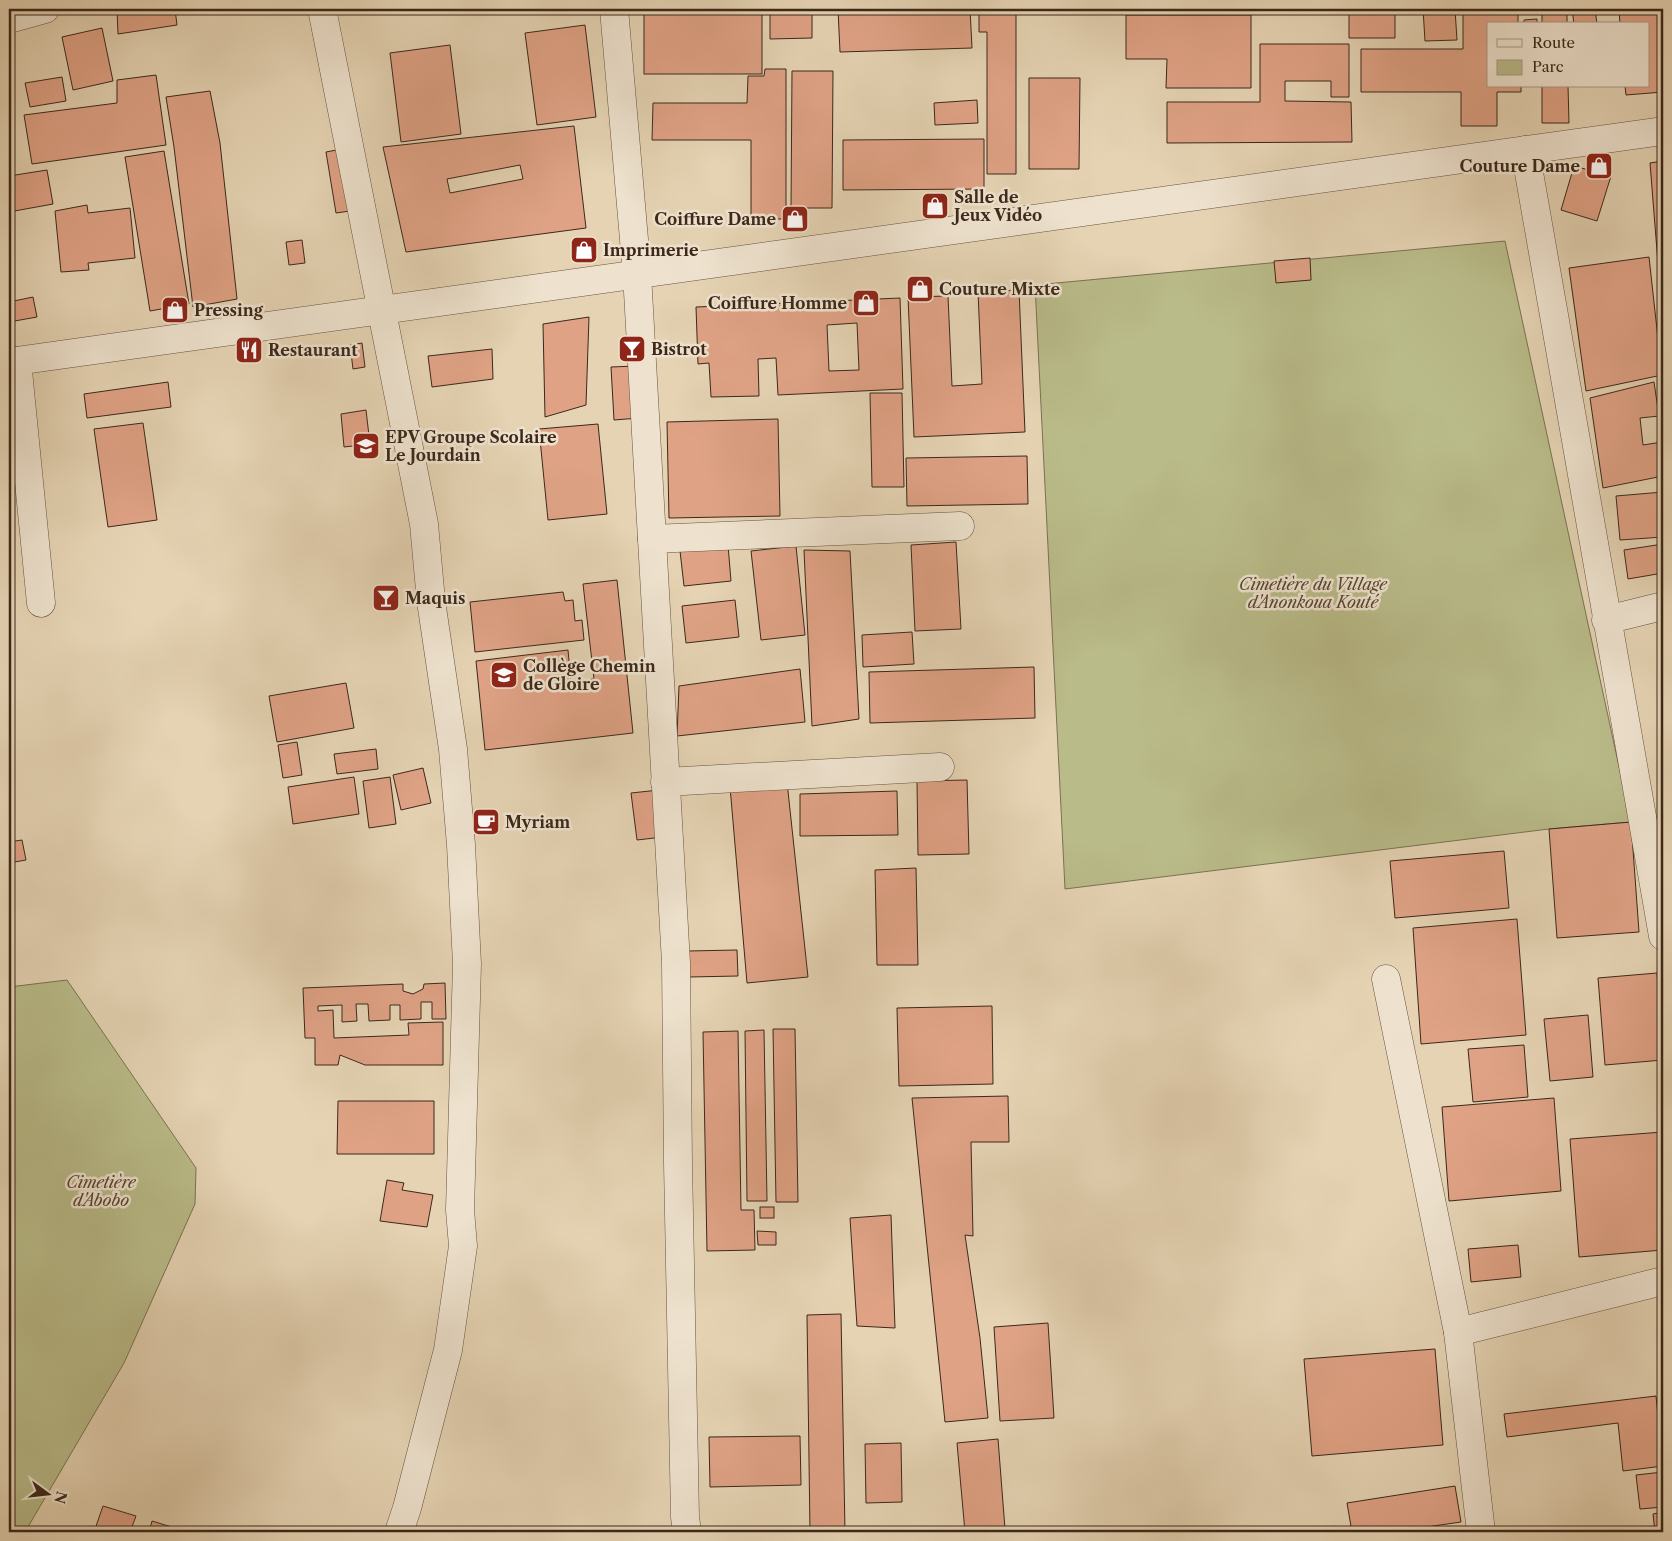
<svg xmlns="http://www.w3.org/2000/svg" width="1672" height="1541" font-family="'Libre Caslon Text',serif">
	<rect width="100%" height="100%" fill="#e5d3b3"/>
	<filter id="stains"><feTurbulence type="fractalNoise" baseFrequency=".004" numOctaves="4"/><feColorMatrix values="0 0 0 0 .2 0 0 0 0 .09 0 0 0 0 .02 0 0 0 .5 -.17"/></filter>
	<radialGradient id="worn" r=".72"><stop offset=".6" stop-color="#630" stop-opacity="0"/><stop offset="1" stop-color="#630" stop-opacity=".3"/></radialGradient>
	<g fill="#b9bb89" stroke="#7a7252">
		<path d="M1505,241l126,581 -82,7 -484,60 -30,-604z"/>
		<path d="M67,980l129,188 -1,36 -71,159 -99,169h-16v-545z"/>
	</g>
	<g fill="#dfa285" stroke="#3c281b" fill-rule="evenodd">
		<path d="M117,9h58l2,16 -59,9z"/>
		<rect x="644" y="9" width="118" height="65"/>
		<path d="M770,9h42v29l-42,1z"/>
		<path d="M838,9h132l2,39 -132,4z"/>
		<path d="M979,9h37v165h-29v-142h-8z"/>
		<path d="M1349,9l46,1v28h-46z"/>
		<path d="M1423,9h32l2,31 -32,1z"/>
		<path d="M1463,9h55v15h-30v62h33v6h-24v34h-36v-34h-100v-43h102z"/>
		<rect x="1542" y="9" width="25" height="15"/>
		<path d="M1572,9h23l2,15h-23z"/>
		<path d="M1619,9h44v83l-37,3 -1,-9h23v-62h-28z"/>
		<path d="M1126,15h125v73h-85l1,-29h-41z"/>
		<path d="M1537,19v5h-13v-4z"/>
		<path d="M585,25l11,92 -59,8 -12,-92z"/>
		<path d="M102,28l11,53 -40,9 -11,-53z"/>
		<path d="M1260,44h89v53h-18v-16h-46v20l66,1 1,40 -185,1v-41h93z"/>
		<path d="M450,45l11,89 -60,8 -11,-89z"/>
		<path d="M765,69h21v150h-35v-79h-99l1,-37h94l1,-27h16z"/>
		<path d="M792,71h41l-1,137h-41z"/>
		<path d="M156,75l10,70 -134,19 -8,-49 93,-12v-23z"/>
		<path d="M62,77l4,24 -36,6 -5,-24z"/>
		<path d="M1029,78h51l-1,91h-50z"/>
		<path d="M1542,86h26l1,37h-27z"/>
		<path d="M210,91l10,52 17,156 -44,8 -19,-160 -8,-50z"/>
		<path d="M977,100l1,23 -43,2 -1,-22z"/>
		<path d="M574,126l12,102 -180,24 -23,-105zM520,165l3,14 -73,14 -3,-14z"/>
		<path d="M984,139v50l-141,1v-50z"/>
		<path d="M347,148l10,62 -21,3 -10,-61z"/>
		<path d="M164,151l25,153 -39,7 -25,-154z"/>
		<path d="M1663,161v114l-4,1 -9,-113z"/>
		<path d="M1574,166l37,10 -14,45 -36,-11z"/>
		<path d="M47,170l6,34 -44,8v-36z"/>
		<path d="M87,205l1,8 42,-5 5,50 -47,5 1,7 -28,2 -6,-61z"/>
		<path d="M302,240l3,23 -16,2 -3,-23z"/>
		<path d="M1649,257l13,118 -76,16 -17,-123z"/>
		<path d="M1310,258l1,22 -35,3 -2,-22z"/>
		<path d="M1019,290l6,142 -111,5 -6,-140 40,-1 4,90 30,-2 -4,-92z"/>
		<path d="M1661,296h2v31z"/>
		<path d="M33,297l4,20 -28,5v-20z"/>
		<path d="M900,298l3,91 -125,6 -2,-37 -18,1 1,37 -48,1 -2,-34 -11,1 -2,-57zM857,323l2,47 -30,1 -2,-46z"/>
		<path d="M589,317l-3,88 -41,12 -2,-93z"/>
		<path d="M362,343l3,24 -12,2 -3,-24z"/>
		<path d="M492,349l1,30 -61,8 -4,-31z"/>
		<path d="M636,366l3,52 -25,2 -3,-53z"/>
		<path d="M168,382l3,25 -84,11 -3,-24z"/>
		<path d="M1654,382l5,34 -19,2 3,27 19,-3 1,34 -60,12 -13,-90z"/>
		<path d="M870,393h32l2,94h-32z"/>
		<path d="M366,410l4,34 -26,3 -3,-33z"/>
		<path d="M778,419l2,97 -111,2 -2,-96z"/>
		<path d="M143,423l14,97 -49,7 -14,-98z"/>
		<path d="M598,424l9,90 -59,6 -9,-91z"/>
		<path d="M1027,456l1,48 -121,2 -1,-48z"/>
		<path d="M1663,492v45l-43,3 -4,-44z"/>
		<path d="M956,542l5,87 -46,2 -4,-86z"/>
		<path d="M1663,544v29l-35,6 -4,-29z"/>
		<path d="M728,545l3,36 -47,5 -4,-35z"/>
		<path d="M796,546l9,89 -44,5 -10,-89z"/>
		<path d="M804,550l46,1 9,168 -47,7z"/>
		<path d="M617,580l16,153 -148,17 -9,-89 92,-11 3,32 23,-3 -11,-95z"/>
		<path d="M563,592l2,9 8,-1 2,21 7,-1 2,20 -109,12 -5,-50z"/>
		<path d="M735,600l4,37 -53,6 -4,-37z"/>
		<path d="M912,632l2,32 -51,3 -1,-32z"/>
		<path d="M1034,667l1,51 -165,5 -1,-51z"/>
		<path d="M800,669l5,53 -128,14 2,-50z"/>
		<path d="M346,683l8,45 -77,14 -8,-46z"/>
		<path d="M1663,713v66l-5,-65z"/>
		<path d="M297,742l5,33 -19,3 -5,-33z"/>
		<path d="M376,749l2,20 -41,5 -3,-20z"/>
		<path d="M423,768l8,35 -30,7 -8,-35z"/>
		<path d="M354,777l5,37 -66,10 -5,-37z"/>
		<path d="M390,777l6,47 -27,4 -6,-47z"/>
		<path d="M967,780l2,74 -51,1 -1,-74z"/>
		<path d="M787,782l21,195 -61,6 -17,-196z"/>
		<path d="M659,790l4,47 -26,3 -6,-47z"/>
		<path d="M897,791l1,44 -98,1v-42z"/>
		<path d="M1631,822l8,110 -82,6 -8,-109z"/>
		<path d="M22,840l4,20 -17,3v-21z"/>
		<path d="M1504,851l5,57 -114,10 -5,-57z"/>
		<path d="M916,868l2,97h-41l-2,-95z"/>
		<path d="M1517,919l9,116 -105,9 -8,-116z"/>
		<path d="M737,950l1,26 -49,1 -1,-26z"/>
		<path d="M1657,973l6,87 -58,5 -7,-87z"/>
		<path d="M445,983l1,36h-14v-17h-11v17l-21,1v-15h-10v15l-21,1 -1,-17h-12l1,17 -15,1v-17l-24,1v5l15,-1 1,28 75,-3 -1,-12 35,-1v43h-78l-25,-10 -2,10h-23v-27h-10l-2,-50 100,-4v7l10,3 10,-5 1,-5z"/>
		<path d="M992,1006l1,78 -94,2 -2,-78z"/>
		<path d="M1588,1015l5,62 -43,4 -6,-62z"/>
		<path d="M773,1029h22l3,173h-22z"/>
		<path d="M764,1030l3,171h-20l-2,-170z"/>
		<path d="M738,1031l3,179h13l1,40 -48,1 -4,-219z"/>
		<path d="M1524,1045l4,52 -55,5 -5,-53z"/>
		<path d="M1008,1096l1,46h-38l2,94 -8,-1 15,103 8,80 -43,4 -33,-324z"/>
		<path d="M1554,1098l7,93 -112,10 -7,-94z"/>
		<path d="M338,1101h96v53h-97z"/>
		<path d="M1663,1132v118l-84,7 -9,-118z"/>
		<path d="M387,1180l17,3 -2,7 31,5 -6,32 -47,-6z"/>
		<rect x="760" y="1207" width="14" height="11"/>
		<path d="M891,1215l4,113 -38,-2 -7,-108z"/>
		<path d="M757,1231l19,1v13h-18z"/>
		<path d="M1518,1245l3,32 -50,5 -3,-33z"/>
		<path d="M841,1314l4,218h-35l-3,-217z"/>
		<path d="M1048,1323l6,95 -54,3 -6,-94z"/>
		<path d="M1435,1349l8,96 -131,11 -8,-97z"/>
		<path d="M1656,1396l7,70 -40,5 -5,-48 -111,14 -3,-23z"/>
		<path d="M800,1436l1,49 -91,2 -1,-50z"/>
		<path d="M998,1439l7,90 -40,3 -8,-89z"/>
		<path d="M901,1443l1,59 -36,1 -1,-59z"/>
		<path d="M1663,1472v35l-23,2 -4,-34z"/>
		<path d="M1455,1486l6,36 -69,10h-40l-5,-29z"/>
		<path d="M103,1506l33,10 -6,16h-36z"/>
		<path d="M1663,1512v20h-8l-2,-18z"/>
		<path d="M152,1521l36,11h-39z"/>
		<path d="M805,1528v4h-92v-2z"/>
	</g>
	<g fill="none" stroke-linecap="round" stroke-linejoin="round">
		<g stroke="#665341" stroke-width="29">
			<g id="minor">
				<path d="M322,9l102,515 7,77 22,148 8,96 6,119 -7,246 3,36 -15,104 -41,158 -8,24"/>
				<path d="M614,9l23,265 39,689 2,200 7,354 2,15"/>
				<path d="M9,19l36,-10"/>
				<path d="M1525,150l138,786"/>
				<path d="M17,361l24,242"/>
				<path d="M9,362l1654,-231"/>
				<path d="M652,539l308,-13"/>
				<path d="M1606,620l57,-14"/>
				<path d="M665,782l275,-15"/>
				<path d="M1386,979l72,353 23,200"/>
				<path d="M1458,1332l205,-51"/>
			</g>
		</g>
		<use href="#minor" stroke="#eee2ce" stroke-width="28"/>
	</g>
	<defs>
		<g id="shop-square" transform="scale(1.4375)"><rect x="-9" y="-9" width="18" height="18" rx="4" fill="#8f2418" stroke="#eee2ce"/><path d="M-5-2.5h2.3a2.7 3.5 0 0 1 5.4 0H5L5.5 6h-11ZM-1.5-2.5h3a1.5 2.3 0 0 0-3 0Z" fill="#fff"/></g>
		<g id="bar-square" transform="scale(1.4375)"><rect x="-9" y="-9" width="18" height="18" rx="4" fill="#8f2418" stroke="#eee2ce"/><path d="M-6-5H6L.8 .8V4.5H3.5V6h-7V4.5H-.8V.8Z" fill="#fff"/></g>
		<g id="restaurant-square" transform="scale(1.4375)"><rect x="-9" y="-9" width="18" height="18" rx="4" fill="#8f2418" stroke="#eee2ce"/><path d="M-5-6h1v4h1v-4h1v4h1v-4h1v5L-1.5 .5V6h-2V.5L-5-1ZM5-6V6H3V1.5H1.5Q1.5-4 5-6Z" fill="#fff"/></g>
		<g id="school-square" transform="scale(1.4375)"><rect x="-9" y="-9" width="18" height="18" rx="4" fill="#8f2418" stroke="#eee2ce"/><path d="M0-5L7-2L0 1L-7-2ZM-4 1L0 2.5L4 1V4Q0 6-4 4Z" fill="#fff"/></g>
		<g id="cafe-square" transform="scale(1.4375)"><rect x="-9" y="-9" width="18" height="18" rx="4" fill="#8f2418" stroke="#eee2ce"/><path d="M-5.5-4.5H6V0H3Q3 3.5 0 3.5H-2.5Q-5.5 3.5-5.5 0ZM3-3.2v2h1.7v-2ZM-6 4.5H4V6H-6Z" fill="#fff"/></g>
	</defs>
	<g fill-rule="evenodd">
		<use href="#shop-square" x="1599" y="166"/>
		<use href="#shop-square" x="935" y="206"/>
		<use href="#shop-square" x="795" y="219"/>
		<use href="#shop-square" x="584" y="250"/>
		<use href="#shop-square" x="920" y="289"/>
		<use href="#shop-square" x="866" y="303"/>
		<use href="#shop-square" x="175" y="310"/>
		<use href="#bar-square" x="632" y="349"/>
		<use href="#restaurant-square" x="249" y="350"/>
		<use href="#school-square" x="366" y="446"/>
		<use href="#bar-square" x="386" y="598"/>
		<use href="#school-square" x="504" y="675"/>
		<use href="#cafe-square" x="486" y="822"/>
	</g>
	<g text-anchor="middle" stroke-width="5" stroke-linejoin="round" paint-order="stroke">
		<g font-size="16" font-weight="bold" fill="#3c281b" stroke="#eee2ce" text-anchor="start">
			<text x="1580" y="172" text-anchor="end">Couture Dame</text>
			<text x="954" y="203">Salle de<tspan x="954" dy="18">Jeux Vidéo</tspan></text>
			<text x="776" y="225" text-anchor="end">Coiffure Dame</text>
			<text x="603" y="256">Imprimerie</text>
			<text x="939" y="295">Couture Mixte</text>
			<text x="847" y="309" text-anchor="end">Coiffure Homme</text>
			<text x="194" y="316">Pressing</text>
			<text x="651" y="355">Bistrot</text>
			<text x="268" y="356">Restaurant</text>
			<text x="385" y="443">EPV Groupe Scolaire<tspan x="385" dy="18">Le Jourdain</tspan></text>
			<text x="405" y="604">Maquis</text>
			<text x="523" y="672">Collège Chemin<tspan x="523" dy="18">de Gloire</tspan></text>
			<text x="505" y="828">Myriam</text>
		</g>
		<g font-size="16" font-style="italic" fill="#554531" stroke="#eee2ce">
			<text x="1313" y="590">Cimetière du Village<tspan x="1313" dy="18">d'Anonkoua Kouté</tspan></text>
			<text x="101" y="1188">Cimetière<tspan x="101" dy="18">d'Abobo</tspan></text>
		</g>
	</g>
	<rect width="1672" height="1541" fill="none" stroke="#e5d3b3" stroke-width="30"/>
	<rect x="10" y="10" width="1652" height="1521" fill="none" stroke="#3c281b" stroke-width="2.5"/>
	<rect x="15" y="15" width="1642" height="1511" fill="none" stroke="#3c281b"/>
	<rect x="1487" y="22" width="162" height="65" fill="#eee2ce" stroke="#a79886"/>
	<rect x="1497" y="39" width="25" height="8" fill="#eee2ce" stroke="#a79886"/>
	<text x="1532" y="48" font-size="15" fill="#3c281b">Route</text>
	<rect x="1497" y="60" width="25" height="15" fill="#b9bb89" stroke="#a79886"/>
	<text x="1532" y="72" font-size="15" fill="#3c281b">Parc</text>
	<g transform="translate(48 1494) rotate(105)" stroke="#eee2ce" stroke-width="4" paint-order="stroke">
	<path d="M0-4L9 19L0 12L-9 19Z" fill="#3c281b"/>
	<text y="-8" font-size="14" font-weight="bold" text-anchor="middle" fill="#3c281b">N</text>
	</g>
	<rect width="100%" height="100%" filter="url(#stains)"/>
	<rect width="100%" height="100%" fill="url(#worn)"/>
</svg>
